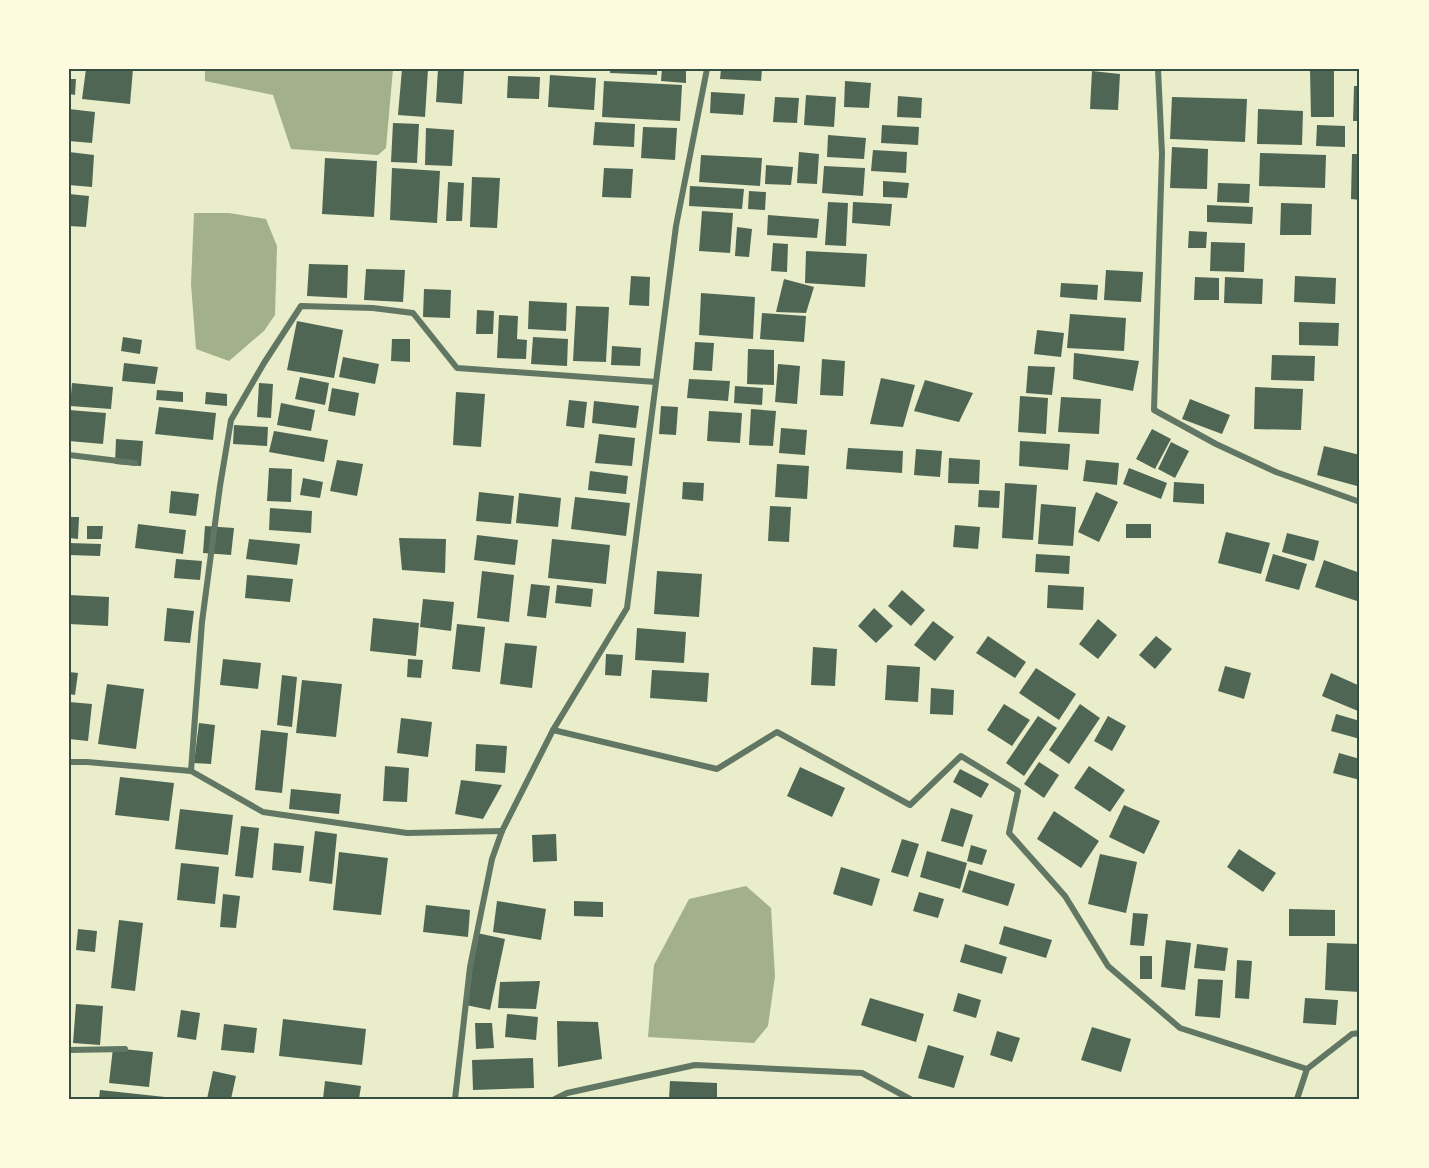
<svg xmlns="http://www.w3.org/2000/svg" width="1429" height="1168" font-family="'Exo 2',sans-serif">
	<rect width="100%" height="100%" fill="#e9edc9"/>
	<g fill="#a3b18a">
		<path d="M205,69h188l-7,79 -8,7 -87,-6 -18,-54 -68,-14z"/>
		<path d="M194,213h35l37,6 11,27 -2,69 -11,16 -35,30 -33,-12 -5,-65z"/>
		<path d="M746,886l25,22 4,68 -7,50 -14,17 -106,-6 6,-72 35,-66z"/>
	</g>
	<g fill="#4f6655">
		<path d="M86,69h47l-3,35 -48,-5z"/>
		<path d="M402,69h26l-3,48 -27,-2z"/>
		<path d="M438,69l26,1 -2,34 -26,-2z"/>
		<path d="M610,69h47v6l-47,-2z"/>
		<path d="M662,69h24v14l-25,-2z"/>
		<path d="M721,69h41l-1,12 -41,-2z"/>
		<path d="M1310,69h24v48h-23z"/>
		<path d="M1092,71l28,3 -2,36 -28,-1z"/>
		<path d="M550,75l46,3 -2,32 -46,-3z"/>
		<path d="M508,76l32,1 -1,22 -32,-1z"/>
		<path d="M69,79h7l-1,16 -6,-1z"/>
		<path d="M604,81l78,4 -2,36 -78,-4z"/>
		<path d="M845,81l26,2 -2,25 -25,-1z"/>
		<path d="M1354,86h6v35h-7z"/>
		<path d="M711,92l34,2 -2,21 -33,-2z"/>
		<path d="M806,95l30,2 -2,30 -30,-2z"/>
		<path d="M898,96l24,2 -1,20 -24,-1z"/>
		<path d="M775,97l24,1 -2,25 -24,-1z"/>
		<path d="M1172,97l75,2 -2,43 -75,-3z"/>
		<path d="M69,109l26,3 -3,31 -23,-2z"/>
		<path d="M1258,109l45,2 -1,34 -45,-1z"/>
		<path d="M595,122l40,2 -1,23 -41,-2z"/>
		<path d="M393,123l26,1 -2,39 -26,-1z"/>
		<path d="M882,125l37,2 -1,18 -37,-2z"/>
		<path d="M1317,125l28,1v21l-29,-1z"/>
		<path d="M643,127l34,1 -2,32 -34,-2z"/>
		<path d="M426,128l28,2 -2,36 -27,-1z"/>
		<path d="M828,135l38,3 -2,21 -37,-2z"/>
		<path d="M1172,147l36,2 -1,40 -37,-1z"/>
		<path d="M873,150l34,2 -1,21 -35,-2z"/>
		<path d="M69,152l25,3 -2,32 -23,-2z"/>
		<path d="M799,152l20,2 -2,30 -20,-1z"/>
		<path d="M1260,153l66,2 -1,33 -66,-2z"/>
		<path d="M1352,154h8v46l-9,-1z"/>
		<path d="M701,155l61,3 -2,28 -61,-4z"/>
		<path d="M325,158l52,3 -3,56 -52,-3z"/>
		<path d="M766,165l27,2 -2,18 -26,-1z"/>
		<path d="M824,166l41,2 -2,28 -41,-3z"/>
		<path d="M392,168l48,3 -3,52 -47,-3z"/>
		<path d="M604,168l29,1 -2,29 -29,-1z"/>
		<path d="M472,177l28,1 -3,50 -27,-1z"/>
		<path d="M883,181l26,2 -2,15 -24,-1z"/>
		<path d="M448,182l16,1 -2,38h-16z"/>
		<path d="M1218,183l32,1 -1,19 -32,-1z"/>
		<path d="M690,186l54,3 -2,20 -53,-3z"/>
		<path d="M749,191l17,1 -1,18 -17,-1z"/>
		<path d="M69,194l20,2 -3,31 -17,-1z"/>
		<path d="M828,202l20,1 -2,43 -21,-1z"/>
		<path d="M853,202l39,2 -2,22 -38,-3z"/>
		<path d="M1281,203l31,1 -1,31h-31z"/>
		<path d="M1207,205l46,2 -1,17 -45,-2z"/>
		<path d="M702,211l31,2 -3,40 -31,-2z"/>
		<path d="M768,215l51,4 -2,19 -50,-3z"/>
		<path d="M737,227l15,2 -3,28 -14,-1z"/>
		<path d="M1189,231l18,1 -1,16h-18z"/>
		<path d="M1211,242l34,1 -1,29 -34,-1z"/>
		<path d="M773,243l15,1 -1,28 -16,-1z"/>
		<path d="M806,251l61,3 -2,33 -60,-4z"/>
		<path d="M309,264l39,1 -1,33 -40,-2z"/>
		<path d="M366,269l39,1 -2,32 -39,-2z"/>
		<path d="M1106,270l37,2 -2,30 -37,-2z"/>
		<path d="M631,276l19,1 -1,29 -20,-1z"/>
		<path d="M1295,276l41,2 -1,26 -41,-2z"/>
		<path d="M1195,277l24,1v22h-25z"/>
		<path d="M1225,277l38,2 -1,25 -38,-1z"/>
		<path d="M784,279l30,8 -8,26 -30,-1z"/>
		<path d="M1061,283l37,2 -1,15 -37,-3z"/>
		<path d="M424,289l27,1 -1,28 -27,-1z"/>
		<path d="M701,293l54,4 -2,42 -54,-4z"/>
		<path d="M529,301l38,2 -1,28 -38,-2z"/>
		<path d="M1358,303h2v17h-3z"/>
		<path d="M576,306l33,1 -3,55 -33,-1z"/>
		<path d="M477,310l17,1 -1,23h-17z"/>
		<path d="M762,313l44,3 -2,26 -44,-3z"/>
		<path d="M1070,314l56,4 -2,33 -57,-3z"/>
		<path d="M499,315l19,1 -1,23 10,1 -1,19 -29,-1z"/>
		<path d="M297,321l46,9 -9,48 -47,-8z"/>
		<path d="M1299,322l40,1 -1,23 -39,-1z"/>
		<path d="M1037,330l27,3 -3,24 -27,-3z"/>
		<path d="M123,337l19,3 -2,14 -19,-3z"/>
		<path d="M533,337l35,2 -1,27 -36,-2z"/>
		<path d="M392,339h18v23l-19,-1z"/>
		<path d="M695,342l19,1 -2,28 -19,-1z"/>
		<path d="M612,346l29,2 -1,18 -29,-1z"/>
		<path d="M748,349l26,1v35l-27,-1z"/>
		<path d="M1074,353l65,8 -6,30 -60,-12z"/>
		<path d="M1272,355l43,1 -1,25 -43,-1z"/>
		<path d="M343,357l36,7 -4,20 -36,-7z"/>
		<path d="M822,359l23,2 -2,35 -23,-1z"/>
		<path d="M124,363l34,4 -3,17 -33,-3z"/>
		<path d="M778,364l22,2 -3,38 -22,-2z"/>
		<path d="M1028,366l27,1 -3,28 -26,-2z"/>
		<path d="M300,377l29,6 -4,22 -30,-6z"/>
		<path d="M881,378l34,7 -12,42 -33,-3z"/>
		<path d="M689,379l41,2 -2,20 -41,-3z"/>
		<path d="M925,380l48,13 -14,29 -45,-11z"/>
		<path d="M72,383l41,4 -2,22 -41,-3z"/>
		<path d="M259,383l14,1 -2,34 -14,-1z"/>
		<path d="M735,386l28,2 -1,17 -28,-2z"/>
		<path d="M1255,387l48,2 -2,41 -47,-1z"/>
		<path d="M332,388l27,5 -4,23 -27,-5z"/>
		<path d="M157,390l26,2v10l-27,-2z"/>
		<path d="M206,392l21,2v12l-22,-2z"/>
		<path d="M456,392l29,2 -4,53 -28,-2z"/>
		<path d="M1020,396l28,2 -2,36 -28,-2z"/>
		<path d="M1061,397l40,2 -2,35 -41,-2z"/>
		<path d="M1190,399l40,16 -8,19 -40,-15z"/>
		<path d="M569,400l18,2 -3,26 -18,-2z"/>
		<path d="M594,401l45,5 -3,22 -44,-5z"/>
		<path d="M281,403l34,7 -4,21 -34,-6z"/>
		<path d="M661,406l17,1 -2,28 -17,-1z"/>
		<path d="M159,407l57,6 -3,27 -58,-6z"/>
		<path d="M751,409l25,2 -3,35 -24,-1z"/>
		<path d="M69,410l37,3 -3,31 -34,-3z"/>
		<path d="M709,411l33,2 -2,30 -33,-2z"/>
		<path d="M234,425l34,2 -1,19 -34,-2z"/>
		<path d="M781,428l26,2 -2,25 -26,-2z"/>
		<path d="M1152,429l19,10 -16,30 -19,-10z"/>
		<path d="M274,431l54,9 -4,22 -55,-10z"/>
		<path d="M599,434l36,4 -3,28 -37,-3z"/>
		<path d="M116,439l27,2 -2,25 -26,-2z"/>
		<path d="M1020,441l50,3 -2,26 -49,-4z"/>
		<path d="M1171,442l18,9 -14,27 -17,-9z"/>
		<path d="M1324,446l36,9v18l-3,13 -40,-11z"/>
		<path d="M848,448l55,3 -1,22 -56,-4z"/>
		<path d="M916,449l26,2 -2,26 -26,-2z"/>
		<path d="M949,458l31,2 -1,24 -31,-1z"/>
		<path d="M337,460l26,4 -6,32 -27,-5z"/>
		<path d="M1086,460l33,3 -2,22 -34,-4z"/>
		<path d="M777,464l32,2 -2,33 -32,-2z"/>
		<path d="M269,468l23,1 -1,33 -24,-1z"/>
		<path d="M1129,468l38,15 -6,16 -38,-15z"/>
		<path d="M590,471l38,5 -2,18 -38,-4z"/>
		<path d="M303,478l20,4 -3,16 -20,-3z"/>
		<path d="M683,482l21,1 -1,18 -21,-2z"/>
		<path d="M1174,482l30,2v20l-31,-2z"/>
		<path d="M1005,483l32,2 -4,55 -31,-2z"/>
		<path d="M979,490l21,1 -1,17 -21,-1z"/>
		<path d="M171,491l28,3 -3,22 -27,-3z"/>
		<path d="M479,492l35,4 -3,28 -35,-3z"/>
		<path d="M1096,492l22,10 -19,40 -21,-10z"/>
		<path d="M519,493l42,5 -3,29 -42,-4z"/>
		<path d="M575,497l55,6 -4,33 -55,-7z"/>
		<path d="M1041,504l35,3 -3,39 -35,-2z"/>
		<path d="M770,506l21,1 -2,35 -21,-1z"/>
		<path d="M270,508l42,3 -1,22 -42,-3z"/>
		<path d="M69,517h10l-1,22 -9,-1z"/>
		<path d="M138,524l48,6 -3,24 -48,-6z"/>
		<rect x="1126" y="524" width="25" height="14"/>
		<path d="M955,525l25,2 -2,22 -25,-2z"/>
		<path d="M87,526h16l-1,13h-15z"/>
		<path d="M205,526l29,2 -3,27 -28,-2z"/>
		<path d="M1226,532l44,11 -9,31 -43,-11z"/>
		<path d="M1287,533l32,8 -5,20 -32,-9z"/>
		<path d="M477,535l41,5 -3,25 -41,-5z"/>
		<path d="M399,538l47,1 -1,34 -43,-3z"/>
		<path d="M249,539l51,5 -3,21 -51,-6z"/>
		<path d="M552,539l58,6 -4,39 -58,-6z"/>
		<path d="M69,543l32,1 -1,12 -31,-1z"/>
		<path d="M1036,554l34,2 -1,18 -34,-2z"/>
		<path d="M1273,554l34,10 -8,26 -34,-9z"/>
		<path d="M176,559l26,2 -2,19 -26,-2z"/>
		<path d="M1324,560l36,13v29l-45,-15z"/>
		<path d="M482,571l32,4 -5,47 -32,-4z"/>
		<path d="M657,571l45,3 -3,43 -45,-3z"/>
		<path d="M247,575l46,4 -3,23 -45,-4z"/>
		<path d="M531,584l19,2 -4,32 -19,-2z"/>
		<path d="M557,585l36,4 -2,18 -36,-4z"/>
		<path d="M1048,585l36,2 -1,23 -36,-2z"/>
		<path d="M902,590l23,20 -14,16 -23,-20z"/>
		<path d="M69,595l40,2 -1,29 -39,-2z"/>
		<path d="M423,599l31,3 -3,29 -31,-4z"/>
		<path d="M167,608l27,3 -4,32 -26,-2z"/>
		<path d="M874,608l19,18 -17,17 -18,-17z"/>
		<path d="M373,618l46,5 -3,33 -46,-5z"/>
		<path d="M1098,619l19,16 -19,24 -19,-15z"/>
		<path d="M933,621l21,16 -19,24 -21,-16z"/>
		<path d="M457,624l28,3 -5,45 -28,-3z"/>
		<path d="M637,628l49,4 -2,31 -49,-3z"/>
		<path d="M988,636l38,26 -11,16 -39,-25z"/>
		<path d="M1156,636l16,13 -17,20 -16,-14z"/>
		<path d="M505,643l32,3 -5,42 -32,-4z"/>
		<path d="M813,647l24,2 -2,37 -24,-1z"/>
		<path d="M606,654l17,1 -2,21 -16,-1z"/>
		<path d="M223,659l38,4 -3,26 -38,-4z"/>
		<path d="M408,659l15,1 -2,18 -14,-1z"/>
		<path d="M887,665l33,2 -2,35 -33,-2z"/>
		<path d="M1225,666l26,7 -7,26 -26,-8z"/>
		<path d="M1036,668l40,26 -17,26 -40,-27z"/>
		<path d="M652,670l57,3 -2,29 -57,-4z"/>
		<path d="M69,672l9,1 -3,22 -6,-1z"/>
		<path d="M1331,673l29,13v20l-2,5 -36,-15z"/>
		<path d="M282,675l15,2 -5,50 -15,-2z"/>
		<path d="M302,680l40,4 -6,53 -40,-4z"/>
		<path d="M107,684l37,5 -8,60 -38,-5z"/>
		<path d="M931,688l23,2 -1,25 -23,-1z"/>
		<path d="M69,702l23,2 -4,37 -19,-2z"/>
		<path d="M1004,704l26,16 -18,26 -25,-16z"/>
		<path d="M1080,704l20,14 -31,46 -20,-14z"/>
		<path d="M1336,714l24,7v18l-29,-8z"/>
		<path d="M1038,716l19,12 -33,48 -18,-13z"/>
		<path d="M1108,716l18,10 -14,25 -18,-10z"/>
		<path d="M401,718l31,4 -4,35 -31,-4z"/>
		<path d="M199,723l16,2 -4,39 -17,-1z"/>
		<path d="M261,730l27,3 -6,60 -27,-3z"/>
		<path d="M476,744l31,2 -2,27 -30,-2z"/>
		<path d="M1339,753l21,6v21l-27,-7z"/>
		<path d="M1039,762l20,13 -15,23 -20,-14z"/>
		<path d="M385,766l24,2 -2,34 -24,-1z"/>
		<path d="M1089,766l36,24 -15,22 -36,-24z"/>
		<path d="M800,767l45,21 -13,29 -45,-21z"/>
		<path d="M960,769l29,15 -8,14 -28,-16z"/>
		<path d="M120,777l54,6 -5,38 -54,-6z"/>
		<path d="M461,780l41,5 -19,34 -28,-5z"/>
		<path d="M291,789l50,5 -2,20 -50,-5z"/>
		<path d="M1124,805l36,16 -16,33 -35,-17z"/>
		<path d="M951,808l22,7 -10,32 -22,-6z"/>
		<path d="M180,809l53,6 -5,40 -53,-6z"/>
		<path d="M1054,811l45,30 -18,27 -44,-29z"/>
		<path d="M241,826l18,2 -6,50 -18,-2z"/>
		<path d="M315,831l22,3 -5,50 -23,-3z"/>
		<path d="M556,834l1,27 -24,1 -1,-27z"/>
		<path d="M902,839l17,5 -11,33 -17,-5z"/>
		<path d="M274,843l30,3 -3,27 -29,-3z"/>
		<path d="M971,845l16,5 -5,15 -15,-4z"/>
		<path d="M1239,849l37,24 -13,19 -36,-25z"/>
		<path d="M927,851l40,12 -7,26 -40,-12z"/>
		<path d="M339,852l49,6 -7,57 -48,-5z"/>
		<path d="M1100,854l37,8 -11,51 -38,-9z"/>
		<path d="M181,863l38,4 -4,37 -38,-4z"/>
		<path d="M841,867l39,12 -8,27 -39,-12z"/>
		<path d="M969,870l46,14 -7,22 -46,-14z"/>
		<path d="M919,892l25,7 -6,19 -25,-7z"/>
		<path d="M223,894l17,2 -4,32 -16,-1z"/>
		<path d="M497,901l49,8 -5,31 -48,-8z"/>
		<path d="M574,901l29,1v15l-29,-1z"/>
		<path d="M426,905l44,5 -2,27 -45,-5z"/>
		<path d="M1289,909l46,1v26h-46z"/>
		<path d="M1133,913l15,1 -4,32 -14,-1z"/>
		<path d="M119,920l24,3 -8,68 -24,-3z"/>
		<path d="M1004,926l48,14 -6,18 -47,-14z"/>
		<path d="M78,929l19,2 -2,21 -19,-2z"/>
		<path d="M477,933l28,6 -15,71 -24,-5z"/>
		<path d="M1166,940l25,3 -6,47 -24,-3z"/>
		<path d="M1327,943l33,1v48l-35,-2z"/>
		<path d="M965,944l42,13 -5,17 -42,-12z"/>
		<path d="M1197,944l31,4 -3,23 -31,-3z"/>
		<rect x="1140" y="956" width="12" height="23"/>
		<path d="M1237,960l15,1 -3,38 -14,-1z"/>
		<path d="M1198,979l25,1 -3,38 -25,-2z"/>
		<path d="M540,981l-4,28 -38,-1 2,-26z"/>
		<path d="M958,993l23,7 -5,18 -23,-7z"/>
		<path d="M870,998l54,16 -8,28 -55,-17z"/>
		<path d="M1305,998l33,2 -2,25 -33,-2z"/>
		<path d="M76,1004l27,2 -3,39 -27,-2z"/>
		<path d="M181,1010l19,3 -4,27 -19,-3z"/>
		<path d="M507,1014l31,3 -2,23 -31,-3z"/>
		<path d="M283,1019l83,10 -4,36 -83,-9z"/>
		<path d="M557,1021l41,1 4,37 -44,8z"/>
		<path d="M475,1023h17l2,25 -18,1z"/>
		<path d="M224,1024l33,4 -3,25 -33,-3z"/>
		<path d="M1092,1027l39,12 -10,33 -40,-12z"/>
		<path d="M997,1031l23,7 -8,24 -22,-7z"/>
		<path d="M928,1045l36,11 -10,32 -36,-10z"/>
		<path d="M113,1048l40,4 -4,35 -40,-4z"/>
		<path d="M533,1058l1,30 -61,2 -1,-30z"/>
		<path d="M213,1071l23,5 -5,23h-24z"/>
		<path d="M325,1081l36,5 -2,13h-36z"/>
		<path d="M670,1081l47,2v16h-48z"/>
		<path d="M100,1090l65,7v2h-66z"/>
	</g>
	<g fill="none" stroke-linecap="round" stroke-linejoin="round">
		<g stroke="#617663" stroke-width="6">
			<path d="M1158,69l4,85 -8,256 62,34 60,28 84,30"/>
			<path d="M69,455l66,8"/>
			<path d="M553,730l164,39 60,-37 133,73 51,-49 57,35 -9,42 56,63 43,70 72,62 127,41"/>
			<path d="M69,762h18l104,9 72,41 144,21 95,-2"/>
			<path d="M191,771l11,-149 18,-136 11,-66 33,-57 37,-57 72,2 40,5 44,55 199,14"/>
			<path d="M69,1050l56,-1"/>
			<path d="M455,1099l15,-132 22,-108 10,-28 51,-101 74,-122 49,-382 31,-157"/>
			<path d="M555,1099l12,-6 128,-28 167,8 48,26"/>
			<path d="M1297,1099l10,-30 45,-35 8,-1"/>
		</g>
	</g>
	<rect width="1429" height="1168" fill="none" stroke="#fefae0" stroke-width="141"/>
	<rect x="70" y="70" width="1288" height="1028" fill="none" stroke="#344e41" stroke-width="2"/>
</svg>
